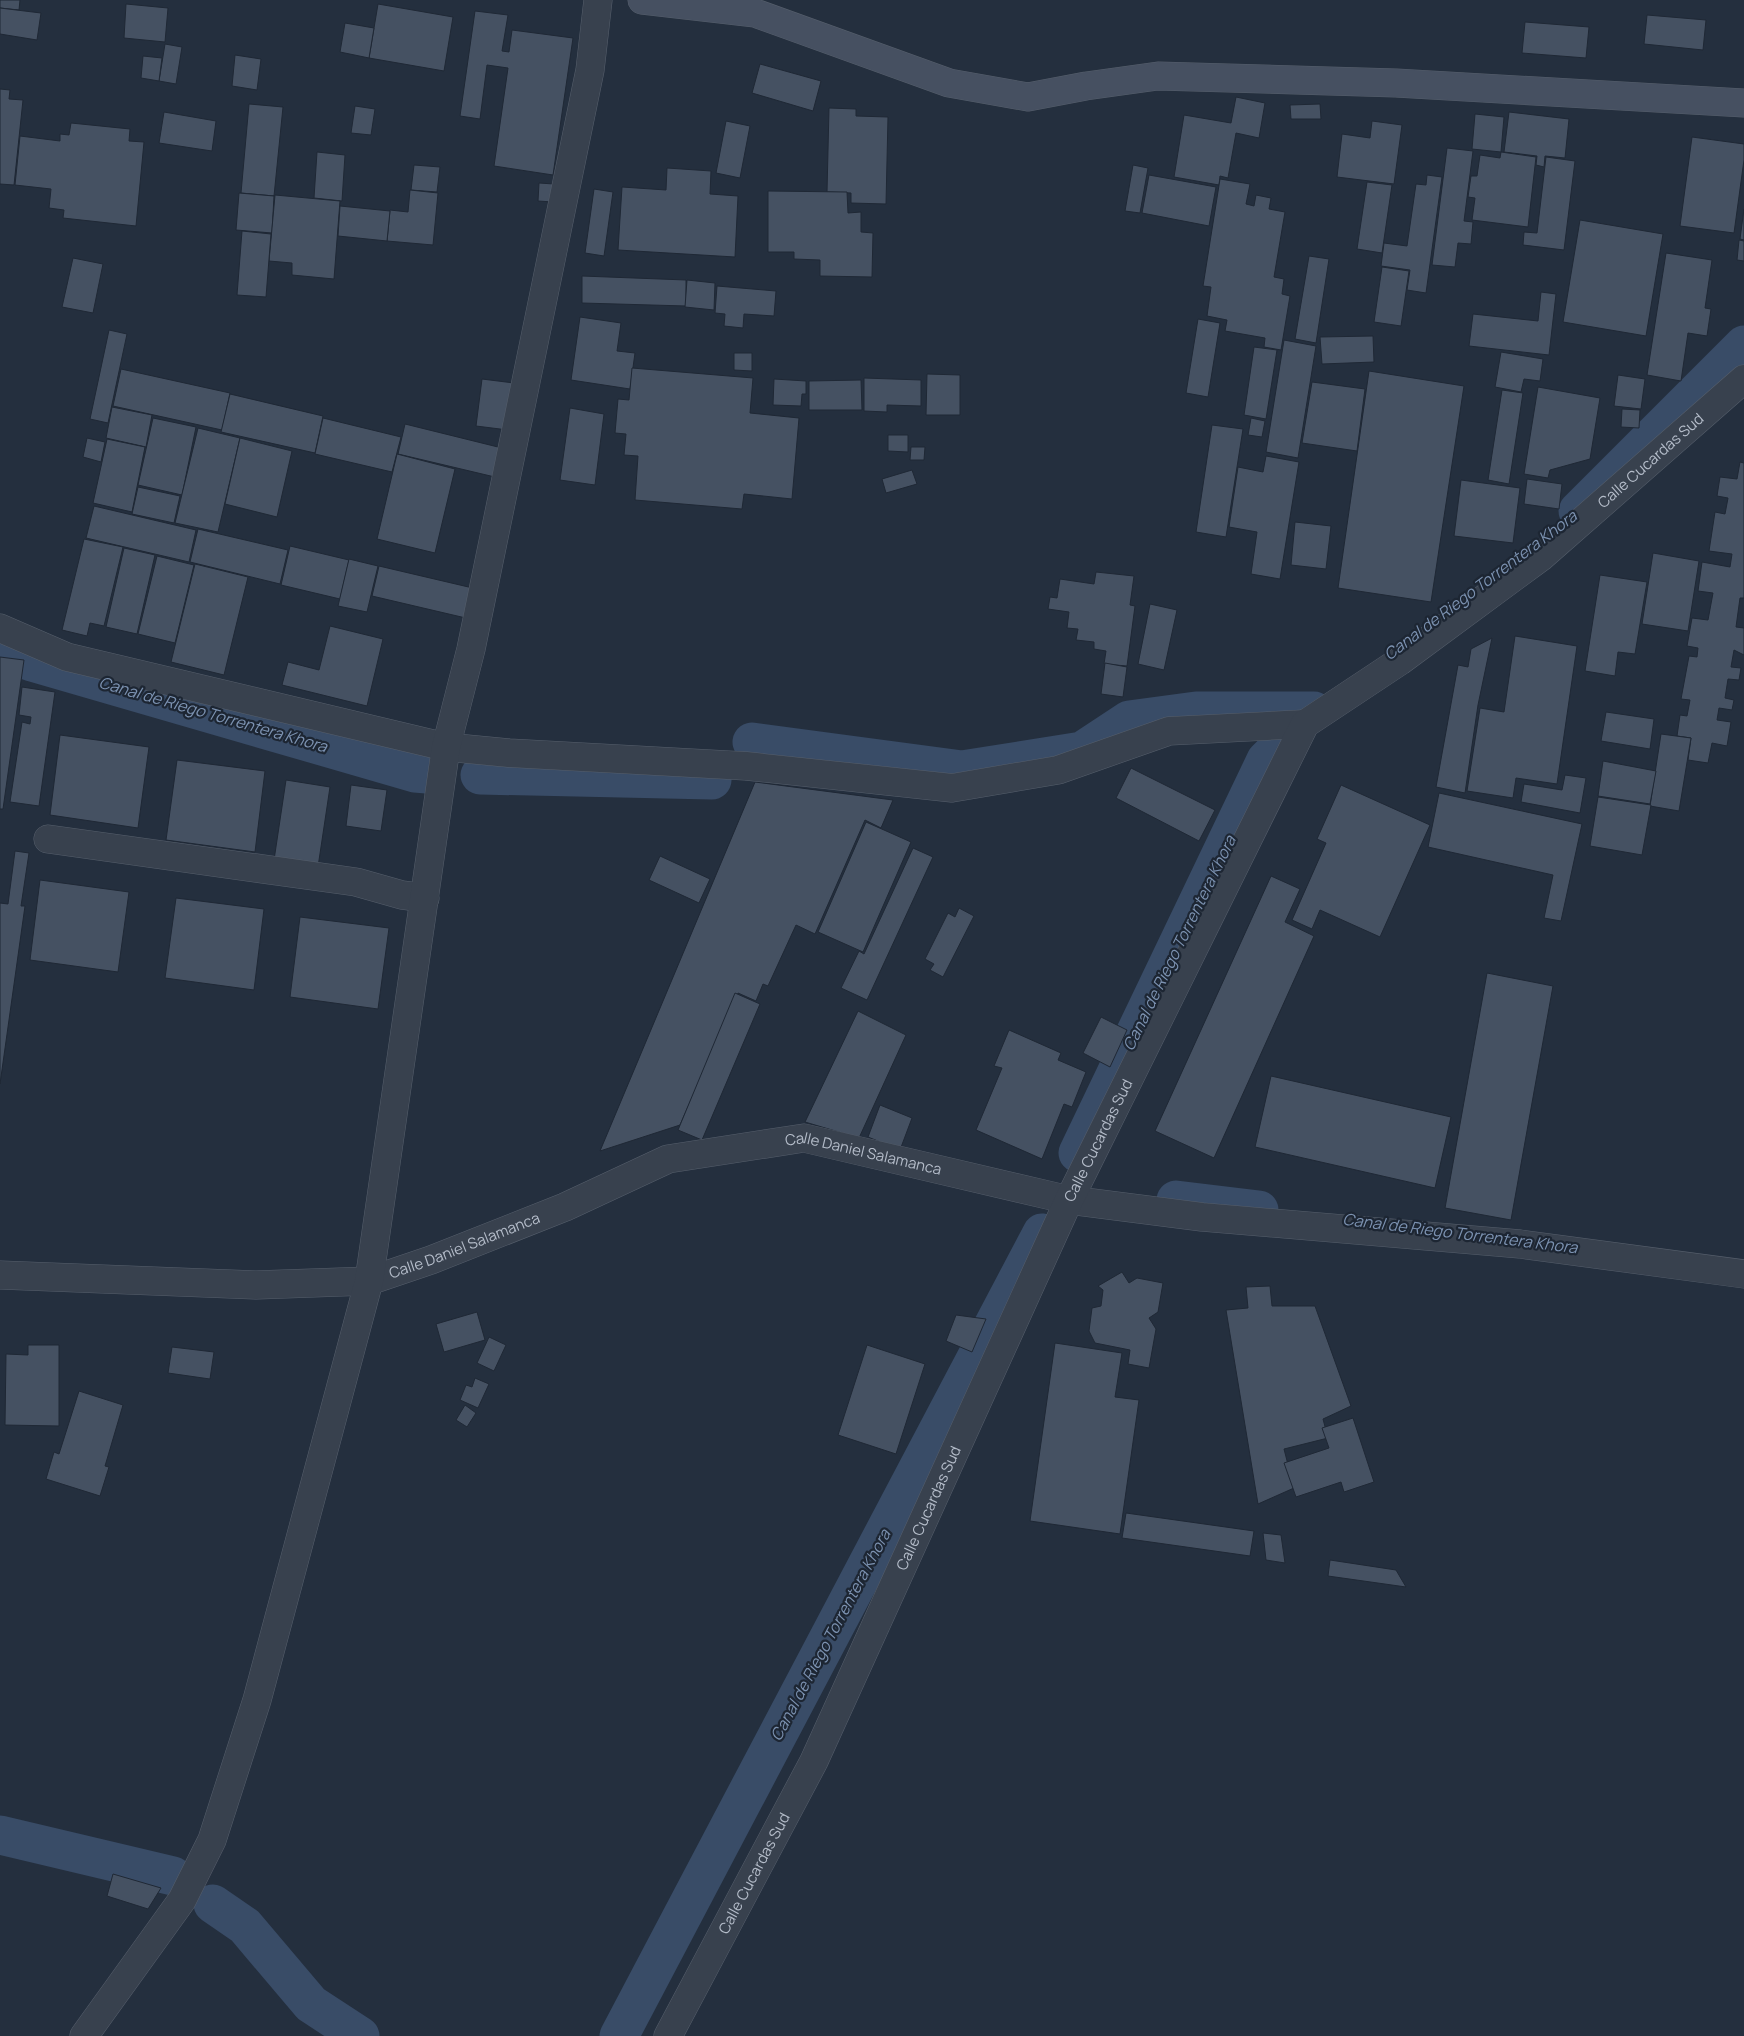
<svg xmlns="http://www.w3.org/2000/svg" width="1744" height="2036" font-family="Manrope,sans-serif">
	<rect width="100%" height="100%" fill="#242f3e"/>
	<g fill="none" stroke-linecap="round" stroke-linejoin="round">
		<g stroke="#394c67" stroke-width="39">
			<path d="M1578,511l166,-166"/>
			<path d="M0,651l32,11 383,111 12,1"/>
			<path d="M752,742l210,28 120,-19 47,-31 67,-9h118"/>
			<path d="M480,775l232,5"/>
			<path d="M1078,1153l188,-393 8,-8"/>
			<path d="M1176,1200l83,10"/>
			<path d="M0,1835l173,41"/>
			<path d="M213,1904l32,22 66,78 49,32"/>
			<path d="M619,2036l423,-803"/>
		</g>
	</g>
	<g fill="#455162" stroke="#1f2835">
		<path d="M0,0h20l-1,10 -19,-2z"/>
		<path d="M126,4l42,4 -3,34 -41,-4z"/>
		<path d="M378,4l75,13 -9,54 -75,-13z"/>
		<path d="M0,8l41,5 -4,27 -37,-6z"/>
		<path d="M475,11l33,4 -6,36 7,1 3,-22 61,8 -20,137 -59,-9 14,-98 -21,-3 -7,54 -20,-3z"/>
		<path d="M1647,15l59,5 -3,30 -59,-6z"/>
		<path d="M1525,22l64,5 -3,31 -64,-5z"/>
		<path d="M345,23l29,5 -5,30 -29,-6z"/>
		<path d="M165,44l17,3 -6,37 -17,-3z"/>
		<path d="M235,55l26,4 -4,31 -25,-4z"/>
		<path d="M143,56l19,2 -3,23 -18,-3z"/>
		<path d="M760,64l61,17 -8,30 -61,-18z"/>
		<path d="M0,89l10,1 -1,9 14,1 -9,85 -14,-1z"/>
		<path d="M1236,97l29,6 -6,35 -23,-5 -8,45 -8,-2 -1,9 -45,-8 10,-62 47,8z"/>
		<path d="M249,104l34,3 -9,89 -33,-3z"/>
		<path d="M1320,104l1,15h-30l-1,-14z"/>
		<path d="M355,106l20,3 -4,26 -20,-2z"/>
		<path d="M829,108l27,1v7l32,1 -2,87 -35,-1v-10l-24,-1z"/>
		<path d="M164,112l52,9 -4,30 -53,-8z"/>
		<path d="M1509,112l60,7 -4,39 -20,-2 -1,11 -8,-2 1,-9 -33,-4z"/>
		<path d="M1475,114l29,3 -3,35 -29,-3z"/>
		<path d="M726,121l24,5 -10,52 -24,-5z"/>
		<path d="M1372,121l30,4 -8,59 -57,-7 5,-43 28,4z"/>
		<path d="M71,123l59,6 -1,12 15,1 -8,84 -73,-8 1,-8 -15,-2 2,-19 -36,-4 5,-49 40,5v-7l9,1z"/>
		<path d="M1692,137l52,7v16l-10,73 -54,-7z"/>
		<path d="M1447,148l26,3 -9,70 9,1 -2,22 -13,-1 -3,24 -23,-2z"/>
		<path d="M317,152l28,3 -3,46 -28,-3z"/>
		<path d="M1501,152l35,5 -8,70 -56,-7 3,-22 -7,-1 3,-21h6l3,-21 20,3z"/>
		<path d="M1546,157l29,4 -11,89 -41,-5 1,-13 13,1z"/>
		<path d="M414,165l26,2 -3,25 -26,-2z"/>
		<path d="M1133,165l15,3 -8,45 -15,-2z"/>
		<path d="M667,168l44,3 -1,23 28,2 -3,61 -117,-7 4,-63 44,3z"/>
		<path d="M1149,175l67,12 -7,39 -67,-13z"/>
		<path d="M1427,175l15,2 -16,116 -19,-3 3,-20 -29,-4 3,-23 23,3 9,-62 10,1z"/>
		<path d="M1220,179l30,5 -4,20 8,2 2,-11 15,3 -2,11 16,3 -11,65 10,2 -2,15 8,2 -9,54 -17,-3 1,-9 -40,-7 2,-11 -20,-4 4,-29 -8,-1z"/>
		<path d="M1367,182l25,3 -10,68 -25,-4z"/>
		<path d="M539,183l15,1 -1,18 -15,-1z"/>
		<path d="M594,189l19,3 -9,64 -19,-3z"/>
		<path d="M410,190l28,3 -5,52 -46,-4 3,-31 18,2z"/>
		<path d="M768,191l79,1 1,21 13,-1v20l12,1 -1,44 -52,-1v-16l-26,-1v-7h-26z"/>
		<path d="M239,193l35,3 -2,37 -36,-3z"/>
		<path d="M275,195l65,6 -6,78 -42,-4v-12l-23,-2z"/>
		<path d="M340,206l50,5 -3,30 -49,-5z"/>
		<path d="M1744,209v31l-4,-1z"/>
		<path d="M1580,220l83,14 -17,102 -83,-14z"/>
		<path d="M242,231l29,3 -5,63 -29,-2z"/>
		<path d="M1739,240l5,1v20l-7,-1z"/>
		<path d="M1666,253l46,7 -7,48 6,1 -4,27 -19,-3 -7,48 -34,-6z"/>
		<path d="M1309,256l20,3 -13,84 -21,-4z"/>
		<path d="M73,258l30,6 -10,49 -31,-6z"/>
		<path d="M1382,267l27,4 -8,55 -27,-4z"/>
		<path d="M582,276l104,4v26l-104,-3z"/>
		<path d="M687,280l28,3 -1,27 -29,-3z"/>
		<path d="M717,286l59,5 -2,25 -30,-2 -1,14 -19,-2 1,-12 -10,-1z"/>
		<path d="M1541,292l15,2 -7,61 -80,-9 4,-32 65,7z"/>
		<path d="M580,317l41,6 -4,28 18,2 -5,36 -59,-9z"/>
		<path d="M1198,319l22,4 -12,74 -22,-4z"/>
		<path d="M109,330l18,4 -19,89 -18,-4z"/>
		<path d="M1373,336l1,26 -52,2 -2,-27z"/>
		<path d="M1284,340l32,6 -18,112 -32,-6z"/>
		<path d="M1254,347l23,3 -11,69 -22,-4z"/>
		<path d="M1501,352l42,7 -3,22 -16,-2 -3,13 -26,-5z"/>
		<path d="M734,353h18v18l-18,-1z"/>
		<path d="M632,368l121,10 -3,35 49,5 -7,81 -48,-5 -2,15 -107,-9 3,-44 -14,-1 2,-21 -11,-1 3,-34 11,1z"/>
		<path d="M121,369l109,24 -8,37 -109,-24z"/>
		<path d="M1369,371l95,15 -33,216 -93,-14z"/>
		<path d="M927,374l33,1v40h-34z"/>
		<path d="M1618,375l27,4 -4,30 -27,-3z"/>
		<path d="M864,378l57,2v26l-34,-1v7l-23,-1z"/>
		<path d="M482,379l32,4 -6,47 -32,-4z"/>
		<path d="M774,379l32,2v13h-4l-1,12 -28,-1z"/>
		<path d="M861,380l1,30h-53v-29z"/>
		<path d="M1312,382l53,7 -8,62 -55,-8z"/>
		<path d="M1538,387l62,11 -10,61 -40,11 -2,8 -24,-4z"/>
		<path d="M1502,390l21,3 -14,91 -21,-4z"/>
		<path d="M230,394l93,22 -8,37 -94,-21z"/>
		<path d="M112,407l40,8 -6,32 -40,-9z"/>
		<path d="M570,408l34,6 -9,71 -35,-5z"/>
		<path d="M1622,409l18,1 -1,18 -18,-1z"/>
		<path d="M153,418l43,9 -14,68 -44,-10z"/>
		<path d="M323,418l78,19 -9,35 -77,-18z"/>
		<path d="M1251,418l14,3 -3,16 -14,-2z"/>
		<path d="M405,424l101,25 -7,29 -101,-24z"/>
		<path d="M1212,425l31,4 -17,108 -30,-5z"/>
		<path d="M198,428l42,10 -22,94 -43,-9z"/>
		<path d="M888,435h20v17l-20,-1z"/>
		<path d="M87,438l18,4 -4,20 -18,-5z"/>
		<path d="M240,438l52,13 -15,66 -52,-13z"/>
		<path d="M107,439l38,8 -13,65 -39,-9z"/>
		<path d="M911,447h14l-1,13h-14z"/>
		<path d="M397,454l58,15 -20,84 -58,-14z"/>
		<path d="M1266,456l33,6 -19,117 -29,-5 6,-42 -28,-5 9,-60 25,5z"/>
		<path d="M1740,462l4,1v135h-4l-4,29 8,1v27l-10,-5 -3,17 10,1 -2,12 -11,-1 -3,19 9,2 -2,10 -13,-2 -2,12 14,2 -4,24 -15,-3 -4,20 -20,-3 3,-22 -14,-2 3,-21 7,1 3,-16 -9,-1 8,-43 8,1 1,-9 -11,-2 5,-28 16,2 5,-27 -15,-2 4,-29 28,5 2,-13 -23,-3 6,-39 10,2 3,-16 -11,-2 3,-19 17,2z"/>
		<path d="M912,470l5,14 -31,9 -4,-14z"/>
		<path d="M1527,479l35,5 -3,25 -35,-5z"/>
		<path d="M1461,480l59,8 -7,55 -59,-7z"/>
		<path d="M138,487l42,9 -6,27 -42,-9z"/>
		<path d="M94,506l102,24 -7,32 -103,-24z"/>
		<path d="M1295,522l36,4 -5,43 -35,-4z"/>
		<path d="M198,529l90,21 -8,34 -90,-22z"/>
		<path d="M84,539l39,8 -19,79 -14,-3 -3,13 -25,-6z"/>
		<path d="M290,546l59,14 -9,39 -59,-14z"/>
		<path d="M124,548l31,7 -18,79 -31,-7z"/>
		<path d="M1653,553l46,8 -11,70 -46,-7z"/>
		<path d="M157,556l37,9 -19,78 -37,-9z"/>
		<path d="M349,559l29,7 -11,46 -29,-6z"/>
		<path d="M195,564l53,13 -24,98 -53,-13z"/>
		<path d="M379,566l98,23 -7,30 -98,-23z"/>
		<path d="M1096,572l38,4 -4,29 5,1 -8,60 -23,-2 2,-13 -12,-2v-7l-18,-2 2,-11 -11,-1 2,-16 -21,-3 2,-12 7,1 3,-19 34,5z"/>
		<path d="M1600,575l47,7 -12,72 -17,-2 -3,24 -30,-5z"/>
		<path d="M1150,604l27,6 -13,60 -26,-6z"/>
		<path d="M330,626l53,13 -16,67 -85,-21 6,-23 31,8z"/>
		<path d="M1515,636l62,10 -20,138 -41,-6 -3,20 -46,-7 13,-83 24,4z"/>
		<path d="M1492,638l-14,67 -13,88 -29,-6 22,-122 10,2 3,-18z"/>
		<path d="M0,657l24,3 -21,149h-3z"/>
		<path d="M1105,663l22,4 -4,30 -22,-3z"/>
		<path d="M22,687l33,5 -16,114 -29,-4 12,-80 8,2 1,-7 -12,-2z"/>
		<path d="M1606,712l48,7 -4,30 -49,-8z"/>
		<path d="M1661,734l30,4 -12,73 -29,-5z"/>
		<path d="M60,735l89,12 -11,81 -88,-13z"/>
		<path d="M177,760l88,11 -10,81 -89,-12z"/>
		<path d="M1603,761l53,10 -6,33 -52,-8z"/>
		<path d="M1131,768l84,42 -16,31 -83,-43z"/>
		<path d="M1565,775l21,3 -6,35 -59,-11 3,-18 38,6z"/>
		<path d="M286,780l44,7 -12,80 -44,-7z"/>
		<path d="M755,782l138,18 -12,28 -16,-8 -50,114 -19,-9 -28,61 -5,-2 -7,17 -18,-8 -58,132 -80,26z"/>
		<path d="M351,785l36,5 -6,41 -35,-5z"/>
		<path d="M1341,785l89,40 -50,112 -60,-27 -8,19 -20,-9 34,-77 -9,-4z"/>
		<path d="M1439,793l143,31 -21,97 -17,-3 9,-43 -125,-28z"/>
		<path d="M1598,797l53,8 -9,50 -52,-9z"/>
		<path d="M866,822l45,20 -48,110 -45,-20z"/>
		<path d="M913,848l20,9 -66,143 -26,-12 18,-37 5,3z"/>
		<path d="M15,851l14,2 -8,53h4l-25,178v-181l8,1z"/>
		<path d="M660,856l50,23 -11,24 -50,-23z"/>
		<path d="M1271,876l29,13 -15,33 29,14 -100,222 -59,-27z"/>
		<path d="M40,880l89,12 -11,80 -88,-12z"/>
		<path d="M176,898l88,11 -10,81 -89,-12z"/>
		<path d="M959,908l15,8 -31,61 -13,-7 4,-6 -9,-5 23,-46 7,4z"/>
		<path d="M300,917l89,11 -11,81 -88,-12z"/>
		<path d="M1487,973l66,13 -42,234 -66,-12z"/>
		<path d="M735,993l25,11 -58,136 -24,-10z"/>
		<path d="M858,1011l48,24 -47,103 -54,-16z"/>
		<path d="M1101,1017l26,13 -17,37 -27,-14z"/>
		<path d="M1009,1030l52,23 -3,7 28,12 -14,35 -8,-3 -22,55 -66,-29 26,-62 -8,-2z"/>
		<path d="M1271,1076l180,41 -16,71 -180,-41z"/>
		<path d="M880,1105l32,13 -12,32 -32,-13z"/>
		<path d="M1122,1272l7,11 8,-5 26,5 -5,29 -9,6 7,11 -7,39 -21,-4 2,-14 -35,-7 -6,-12 3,-23 9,-2 2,-16 -5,-4z"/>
		<path d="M1270,1286l2,20h43l36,100 -28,13 5,19 -44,11 10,39 -36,16 -32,-194 22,-2 -2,-21z"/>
		<path d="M477,1312l8,28 -41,12 -8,-28z"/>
		<path d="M956,1315l30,4 -14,33 -26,-11z"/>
		<path d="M489,1337l17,8 -12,26 -17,-8z"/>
		<path d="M1055,1343l67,10 -7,44 24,3 -19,134 -90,-13z"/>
		<path d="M28,1345h31v81l-54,-1 1,-71 22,1z"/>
		<path d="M867,1345l58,19 -29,90 -58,-19z"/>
		<path d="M172,1347l42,5 -4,27 -42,-6z"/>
		<path d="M475,1378l14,6 -11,24 -18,-8 6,-15 6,2z"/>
		<path d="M79,1391l44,14 -18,61 4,1 -9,29 -54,-17 8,-27 5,2z"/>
		<path d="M465,1405l11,8 -9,14 -11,-7z"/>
		<path d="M1353,1418l21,64 -30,10 -3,-10 -45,15 -12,-34 45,-15 -7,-20z"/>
		<path d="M1126,1513l128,18 -4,25 -128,-18z"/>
		<path d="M1263,1533l18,2 4,28 -19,-3z"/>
		<path d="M1330,1560l66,10 10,17 -78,-11z"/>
		<path d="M113,1874l48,14 -13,21 -41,-13z"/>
	</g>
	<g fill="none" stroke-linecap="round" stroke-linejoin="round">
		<g stroke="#565f6c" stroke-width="29">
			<g id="minor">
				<path d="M0,628l67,29 379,90 63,6 237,13 206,22 106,-18 111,-39 136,-7"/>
				<path d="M48,839l308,43 46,13 23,3"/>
				<path id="s1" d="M0,1275l256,10 113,-4 62,-21 134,-53 103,-48 136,-21 265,62 133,17 318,27 224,30"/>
				<path d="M84,2036l98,-136 30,-60 45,-140 112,-419 77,-534 25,-98 119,-579 8,-70"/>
				<path id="s2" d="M668,2036l146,-275 255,-561 236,-476 95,-63 141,-104 203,-178"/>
			</g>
		</g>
		<g stroke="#565f6c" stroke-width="29">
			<path id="secondary" d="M642,0l113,13 194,70 79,14 58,-11 72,-10 238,7 348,20"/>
		</g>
		<use href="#minor" stroke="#38414e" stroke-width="28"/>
		<use href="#secondary" stroke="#465061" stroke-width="28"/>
	</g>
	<g text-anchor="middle" stroke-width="4.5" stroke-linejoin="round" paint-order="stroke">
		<g font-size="15" fill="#b4bcc9" stroke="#1d2633">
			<text dy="5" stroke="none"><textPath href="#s2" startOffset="1894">Calle Cucardas Sud</textPath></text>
			<text dy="5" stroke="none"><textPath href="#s2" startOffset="994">Calle Cucardas Sud</textPath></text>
			<text dy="5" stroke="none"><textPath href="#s1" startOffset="891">Calle Daniel Salamanca</textPath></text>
			<text dy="5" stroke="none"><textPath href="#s1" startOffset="471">Calle Daniel Salamanca</textPath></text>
			<text dy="5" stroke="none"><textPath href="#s2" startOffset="589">Calle Cucardas Sud</textPath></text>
			<text dy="5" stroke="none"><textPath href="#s2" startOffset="184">Calle Cucardas Sud</textPath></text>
		</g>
		<g font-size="16" font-style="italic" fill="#7c92b1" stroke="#1d2633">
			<text transform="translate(1480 585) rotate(-37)" y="6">Canal de Riego Torrentera Khora</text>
			<text transform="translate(213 714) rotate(16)" y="6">Canal de Riego Torrentera Khora</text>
			<text transform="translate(1179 943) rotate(-64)" y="6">Canal de Riego Torrentera Khora</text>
			<text transform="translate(1460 1233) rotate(7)" y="6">Canal de Riego Torrentera Khora</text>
			<text transform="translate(830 1635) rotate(-62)" y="6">Canal de Riego Torrentera Khora</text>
		</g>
	</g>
</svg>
